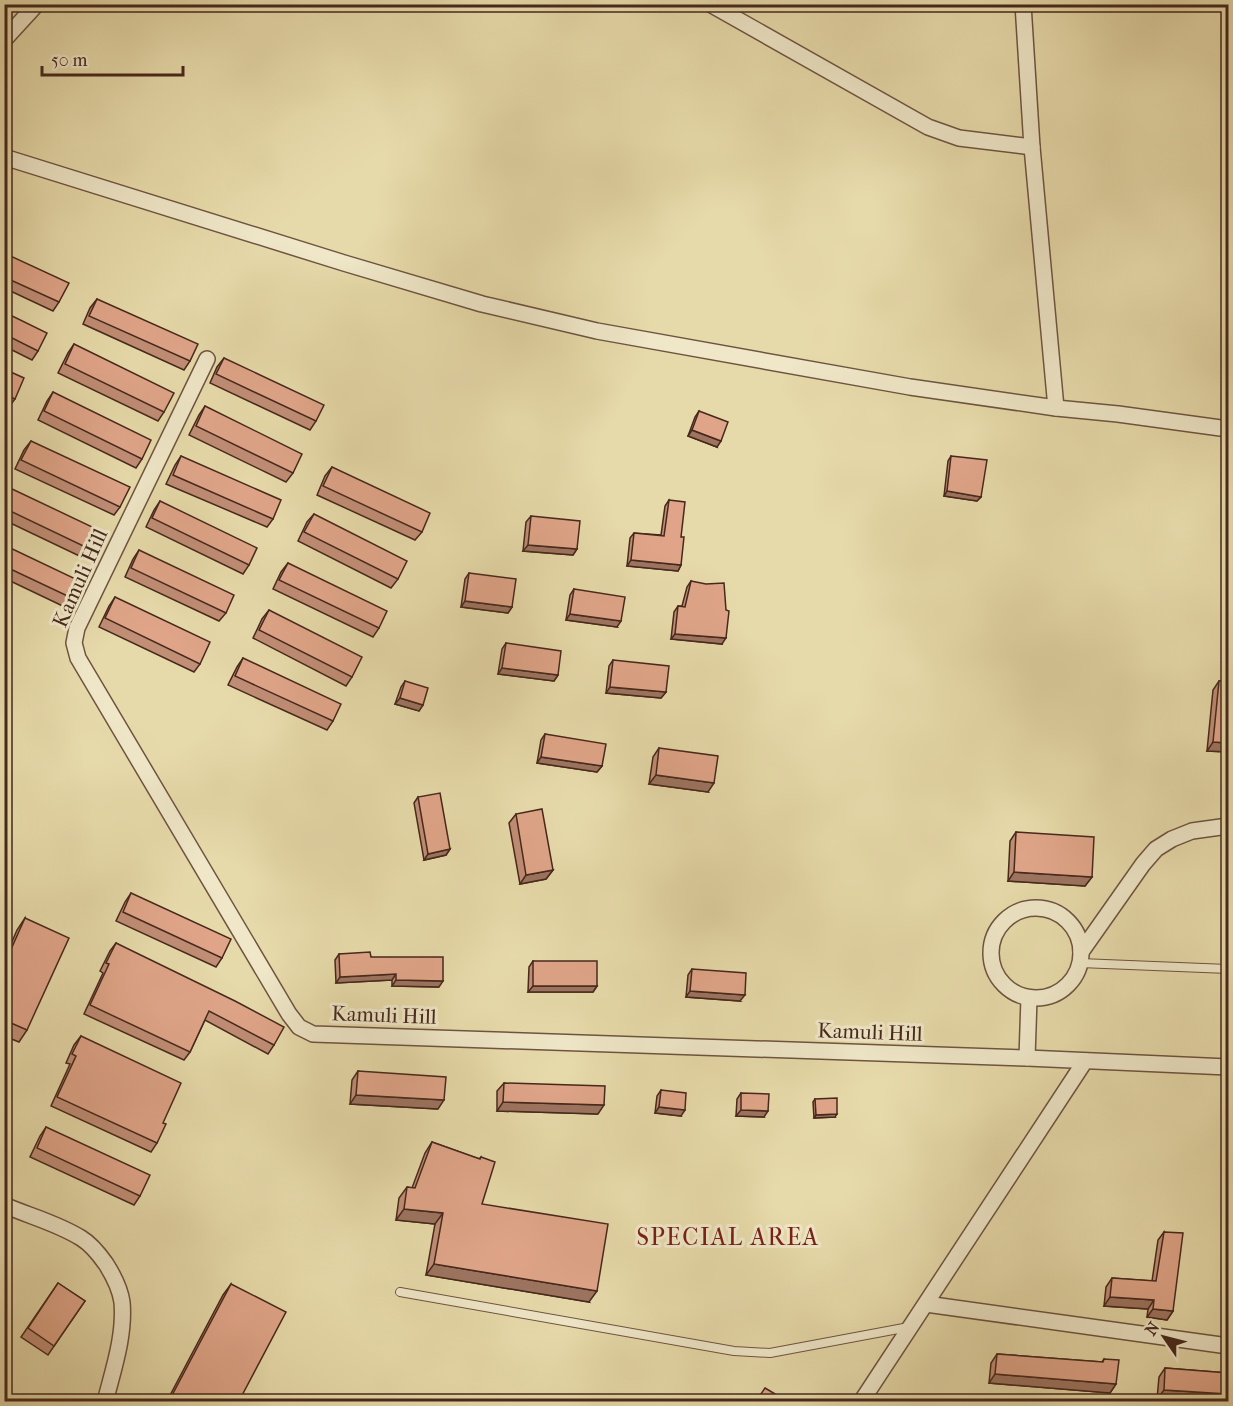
<svg xmlns="http://www.w3.org/2000/svg" width="1233" height="1406" font-family="'IM FELL French Canon',serif">
	<rect width="100%" height="100%" fill="#e7daaa"/>
	<filter id="stains"><feTurbulence type="fractalNoise" baseFrequency=".00333" numOctaves="4"/><feColorMatrix values="0 0 0 0 .2 0 0 0 0 .09 0 0 0 0 .02 0 0 0 .5 -.17"/></filter>
	<radialGradient id="worn" r=".72"><stop offset=".6" stop-color="#630" stop-opacity="0"/><stop offset="1" stop-color="#630" stop-opacity=".3"/></radialGradient>
	<g fill="none" stroke-linecap="round" stroke-linejoin="round">
		<g stroke="#6e5440" stroke-width="10">
			<g id="lane">
				<path d="M1080,963l148,6"/>
				<path d="M400,1292l334,59 36,2 139,-26"/>
			</g>
		</g>
		<g stroke="#6e5440" stroke-width="18">
			<g id="street">
				<path d="M710,4l218,123 31,11 73,9"/>
				<path d="M1023,4l9,143 24,261"/>
				<path d="M4,40l33,-36"/>
				<path d="M4,157l340,106 138,41 115,27 313,56 146,21 62,6 110,15"/>
				<path d="M207,359l-130,269 -3,15 4,15 211,356 10,13 14,7 714,24 201,9"/>
				<circle cx="1036" cy="953" r="45"/>
				<path d="M1081,952l62,-88 13,-15 16,-10 20,-8 36,-5"/>
				<path d="M1027,1058l2,-60"/>
				<path d="M4,1205c25,11 53,18 77,33 10,6 18,16 25,26 7,11 14,25 16,38 3,34 -9,68 -17,100"/>
				<path d="M926,1304l302,42"/>
				<path d="M861,1402l224,-341"/>
			</g>
		</g>
		<use href="#lane" stroke="#efe7c8" stroke-width="8"/>
		<use href="#street" stroke="#efe7c8" stroke-width="15"/>
	</g>
	<g fill="#c18e76" stroke="#46281c" stroke-width="1.5">
		<path d="M4,253l55,49 -6,9 -49,-23z"/>
		<path d="M97,299l93,62 -6,9 -101,-46 7,-16z"/>
		<path d="M4,312l34,39 -6,9 -28,-14z"/>
		<path d="M74,344l90,68 -6,9 -100,-48 10,-20z"/>
		<path d="M224,358l92,63 -6,9 -100,-47 7,-16z"/>
		<path d="M4,369l11,30 -6,8 -5,-2z"/>
		<path d="M53,392l89,67 -6,9 -98,-48 9,-19z"/>
		<path d="M205,406l88,67 -7,9 -97,-47 10,-20z"/>
		<path d="M699,411l18,36 -29,-11 7,-19z"/>
		<path d="M31,441l89,66 -6,8 -99,-46 9,-19z"/>
		<path d="M181,456l92,63 -6,8 -101,-43 9,-19z"/>
		<path d="M951,456l30,41 -4,4 -33,-5 4,-35z"/>
		<path d="M332,467l90,65 -7,8 -98,-45 8,-19z"/>
		<path d="M10,488l88,65 -6,9 -88,-42v-24z"/>
		<path d="M669,500l12,37v28l-3,6 -51,-5 3,-28 4,-5 27,2 4,-29z"/>
		<path d="M160,501l89,64 -6,9 -97,-47 8,-17z"/>
		<path d="M314,514l84,65 -7,9 -93,-47 9,-19z"/>
		<path d="M531,516l46,33 -4,6 -50,-4 3,-29z"/>
		<path d="M4,545l72,55 -7,9 -65,-31z"/>
		<path d="M139,550l87,63 -7,8 -94,-44 8,-18z"/>
		<path d="M288,563l91,65 -6,9 -100,-48 8,-17z"/>
		<path d="M469,573l43,34 -4,6 -47,-6 4,-28z"/>
		<path d="M691,581l31,63 -51,-5 3,-27 4,-6h4l5,-19z"/>
		<path d="M574,589l43,38 -51,-7 4,-25z"/>
		<path d="M115,597l85,67 -6,8 -95,-45 10,-21z"/>
		<path d="M269,610l83,67 -6,9 -93,-48 9,-19z"/>
		<path d="M506,643l52,32 -4,6 -56,-7 4,-25z"/>
		<path d="M243,658l90,63 -6,9 -99,-45 9,-18z"/>
		<path d="M613,660l53,32 -5,6 -55,-5 3,-27z"/>
		<path d="M405,681l18,24 -4,6 -24,-7 6,-17z"/>
		<path d="M1219,681h9v71l-21,-1 6,-61z"/>
		<path d="M545,734l57,32 -5,6 -60,-9 4,-23z"/>
		<path d="M659,748l49,44 -59,-8 4,-27z"/>
		<path d="M418,797l32,52 -4,6 -22,5 -10,-57z"/>
		<path d="M516,814l37,56 -7,9 -26,5 -11,-61z"/>
		<path d="M1016,832l76,45 -7,9 -77,-5 2,-40z"/>
		<path d="M131,893l91,65 -6,9 -100,-46 9,-19z"/>
		<path d="M25,918l2,112 -8,12 -15,-6v-92l6,2 7,-16z"/>
		<path d="M116,943l158,102 -6,9 -63,-34 -15,32 -6,8 -100,-46 19,-41 -3,-2 10,-20z"/>
		<path d="M339,954l32,3 68,30 -47,-1v-6l-56,3 -1,-23z"/>
		<path d="M533,961l64,25 -4,6h-65l1,-25z"/>
		<path d="M692,969l48,32 -54,-4 2,-22z"/>
		<path d="M81,1036l82,87 -6,20 -6,9 -100,-46 19,-42 -4,-1 8,-18z"/>
		<path d="M358,1071l80,38 -88,-5 2,-24z"/>
		<path d="M504,1083l94,31 -101,-3v-20z"/>
		<path d="M661,1090l20,26 -26,-3 2,-17z"/>
		<path d="M741,1093l23,24 -28,-1 1,-17z"/>
		<path d="M815,1099l20,18 -21,1 -1,-16z"/>
		<path d="M46,1127l94,69 -6,9 -104,-48 10,-21z"/>
		<path d="M432,1142l47,17 2,-2 1,47 107,98 -163,-27 9,-51 -39,-4 3,-22 8,-11 5,1 13,-35z"/>
		<path d="M1164,1232l9,79 -6,9 -20,-3 1,-8 -44,-3 2,-19 6,-9 40,3 6,-41z"/>
		<path d="M58,1283l27,18 -37,54 -27,-18z"/>
		<path d="M231,1284l8,117h-72l56,-106z"/>
		<path d="M997,1354l105,8 2,-3 12,25 -6,9 -121,-10 2,-20z"/>
		<path d="M1165,1368l63,5 -71,26 2,-22z"/>
	</g>
	<g fill="#9d7460" stroke="#46281c" stroke-width="1.5">
		<path d="M692,430l29,11 -4,6 -29,-11z"/>
		<path d="M947,491l34,6 -4,4 -33,-5z"/>
		<path d="M528,545l49,4 -4,6 -50,-4z"/>
		<path d="M631,560l50,5 -3,6 -51,-5z"/>
		<path d="M465,601l47,6 -4,6 -47,-6z"/>
		<path d="M570,614l51,7 -4,6 -51,-7z"/>
		<path d="M675,634l51,4 -4,6 -51,-5z"/>
		<path d="M502,668l56,7 -4,6 -56,-7z"/>
		<path d="M610,687l56,5 -5,6 -55,-5z"/>
		<path d="M400,698l23,7 -4,6 -24,-7z"/>
		<path d="M1213,742l15,1v9l-21,-1z"/>
		<path d="M541,757l61,9 -5,6 -60,-9z"/>
		<path d="M656,775l58,8 -6,9 -59,-8z"/>
		<path d="M450,849l-4,6 -22,5 4,-6z"/>
		<path d="M553,870l-7,9 -26,5 6,-9z"/>
		<path d="M1014,872l78,5 -7,9 -77,-5z"/>
		<path d="M396,974l-4,6 -56,3 4,-6z"/>
		<path d="M396,980l47,1 -4,6 -47,-1z"/>
		<path d="M533,986h64l-4,6h-65z"/>
		<path d="M690,991l55,4 -5,6 -54,-4z"/>
		<path d="M356,1095l88,5 -6,9 -88,-5z"/>
		<path d="M503,1102l101,3 -6,9 -101,-3z"/>
		<path d="M659,1107l26,3 -4,6 -26,-3z"/>
		<path d="M741,1110l27,1 -4,6 -28,-1z"/>
		<path d="M837,1114l-2,3 -21,1 2,-3z"/>
		<path d="M404,1209l39,4 -8,11 -39,-4z"/>
		<path d="M434,1264l163,27 -8,11 -163,-27z"/>
		<path d="M1110,1297l44,3 -6,9 -44,-3z"/>
		<path d="M1153,1309l20,2 -6,9 -20,-3z"/>
		<path d="M995,1374l121,10 -6,9 -121,-10z"/>
		<path d="M1164,1390l64,4v7h-27l-44,-2z"/>
	</g>
	<g fill="#e0a589" stroke="#46281c" stroke-width="1.5">
		<path d="M4,253l65,30 -10,19 -55,-25z"/>
		<path d="M97,299l101,45 -8,17 -101,-45z"/>
		<path d="M4,312l43,21 -9,18 -34,-17z"/>
		<path d="M74,344l100,49 -10,19 -99,-48z"/>
		<path d="M224,358l100,47 -8,16 -100,-47z"/>
		<path d="M4,369l20,9 -9,21 -11,-5z"/>
		<path d="M53,392l98,48 -9,19 -98,-48z"/>
		<path d="M205,406l97,48 -9,19 -97,-47z"/>
		<path d="M699,411l29,11 -7,19 -29,-11z"/>
		<path d="M31,441l99,46 -10,20 -99,-47z"/>
		<path d="M181,456l100,44 -8,19 -100,-44z"/>
		<path d="M951,456l36,4 -6,37 -34,-6z"/>
		<path d="M332,467l98,46 -8,19 -99,-46z"/>
		<path d="M10,488l97,46 -9,19 -94,-45v-9z"/>
		<path d="M669,500l16,2 -4,35h3l-3,28 -50,-5 3,-27 30,3z"/>
		<path d="M160,501l97,47 -8,17 -97,-47z"/>
		<path d="M314,514l93,47 -9,18 -94,-47z"/>
		<path d="M531,516l49,5 -3,28 -49,-4z"/>
		<path d="M4,545l80,38 -8,17 -72,-34z"/>
		<path d="M139,550l95,45 -8,18 -95,-45z"/>
		<path d="M288,563l99,48 -8,17 -100,-48z"/>
		<path d="M469,573l47,6 -4,28 -47,-6z"/>
		<path d="M691,581l15,3 18,-1 2,27 3,1 -3,27 -51,-4 3,-28 7,1z"/>
		<path d="M574,589l51,8 -4,24 -51,-7z"/>
		<path d="M115,597l95,45 -10,22 -95,-46z"/>
		<path d="M269,610l93,47 -10,20 -93,-47z"/>
		<path d="M506,643l55,8 -3,24 -56,-7z"/>
		<path d="M243,658l98,46 -8,17 -98,-45z"/>
		<path d="M613,660l56,6 -3,26 -56,-5z"/>
		<path d="M405,681l23,7 -5,17 -23,-7z"/>
		<path d="M1219,681h9v62l-15,-1z"/>
		<path d="M545,734l61,10 -4,22 -61,-9z"/>
		<path d="M659,748l59,8 -4,27 -58,-8z"/>
		<path d="M440,793l10,56 -22,5 -10,-57z"/>
		<path d="M542,809l11,61 -27,5 -10,-61z"/>
		<path d="M1016,832l78,5 -2,40 -78,-5z"/>
		<path d="M131,893l100,46 -9,19 -99,-46z"/>
		<path d="M25,918l44,20 -42,92 -23,-10v-76l8,3z"/>
		<path d="M116,943l119,58 49,26 -10,18 -65,-34 -19,41 -100,-47 19,-41 -3,-1z"/>
		<path d="M370,952l1,5h72v24l-47,-1v-6l-56,3 -1,-23z"/>
		<rect x="533" y="961" width="64" height="25"/>
		<path d="M692,969l54,4 -1,22 -55,-4z"/>
		<path d="M81,1036l100,47 -18,40 3,1 -9,19 -100,-46 19,-41 -4,-2z"/>
		<path d="M358,1071l88,6 -2,23 -88,-5z"/>
		<path d="M504,1083l101,3 -1,19 -101,-3z"/>
		<path d="M661,1090l25,3 -1,17 -26,-3z"/>
		<path d="M741,1093l28,1 -1,17 -27,-1z"/>
		<path d="M837,1098v16l-21,1 -1,-16z"/>
		<path d="M46,1127l104,48 -10,21 -103,-48z"/>
		<path d="M432,1142l48,17 1,-2 14,5 -13,42 126,20 -11,67 -163,-27 9,-51 -39,-4 3,-22 8,1z"/>
		<path d="M1164,1232l19,1 -10,78 -20,-2 1,-9 -44,-3 2,-19 44,3z"/>
		<path d="M58,1283l27,18 -31,45 -26,-18z"/>
		<path d="M231,1284l55,28 -47,89h-70z"/>
		<path d="M997,1354l106,8 1,-3 15,1 -3,24 -121,-10z"/>
		<path d="M1165,1368l63,5v21l-64,-4z"/>
		<path d="M765,1388l22,13h-31z"/>
	</g>
	<g text-anchor="middle" stroke-width="6" stroke-linejoin="round" paint-order="stroke">
		<g font-size="21" fill="#46281c" stroke="#efe7c8">
			<text transform="translate(80 578) rotate(-66)" y="7">Kamuli Hill</text>
			<text transform="translate(384 1015) rotate(2)" y="7">Kamuli Hill</text>
			<text transform="translate(870 1032) rotate(2)" y="7">Kamuli Hill</text>
		</g>
		<g font-size="24" letter-spacing="1.5" fill="#7a1f14" stroke="#efe7c8">
			<text x="728" y="1245">SPECIAL AREA</text>
		</g>
	</g>
	<rect width="1233" height="1406" fill="none" stroke="#e7daaa" stroke-width="24"/>
	<rect x="6" y="6" width="1221" height="1394" fill="none" stroke="#46281c" stroke-width="3"/>
	<rect x="12" y="12" width="1209" height="1382" fill="none" stroke="#46281c" stroke-width="1.5"/>
	<g transform="translate(1164 1337) rotate(305)" stroke="#efe7c8" stroke-width="4.5" paint-order="stroke">
	<path d="M0-4.5L10 22L0 15L-10 22Z" fill="#46281c"/>
	<text y="-9" font-size="16" font-weight="bold" text-anchor="middle" fill="#46281c">N</text>
	</g>
	<path d="M42 66v9h141v-9" fill="none" stroke="#46281c" stroke-width="3"/>
	<text x="51" y="66" font-size="18" fill="#46281c" stroke="#efe7c8" stroke-width="4.5" paint-order="stroke">50 m</text>
	<rect width="100%" height="100%" filter="url(#stains)"/>
	<rect width="100%" height="100%" fill="url(#worn)"/>
</svg>
